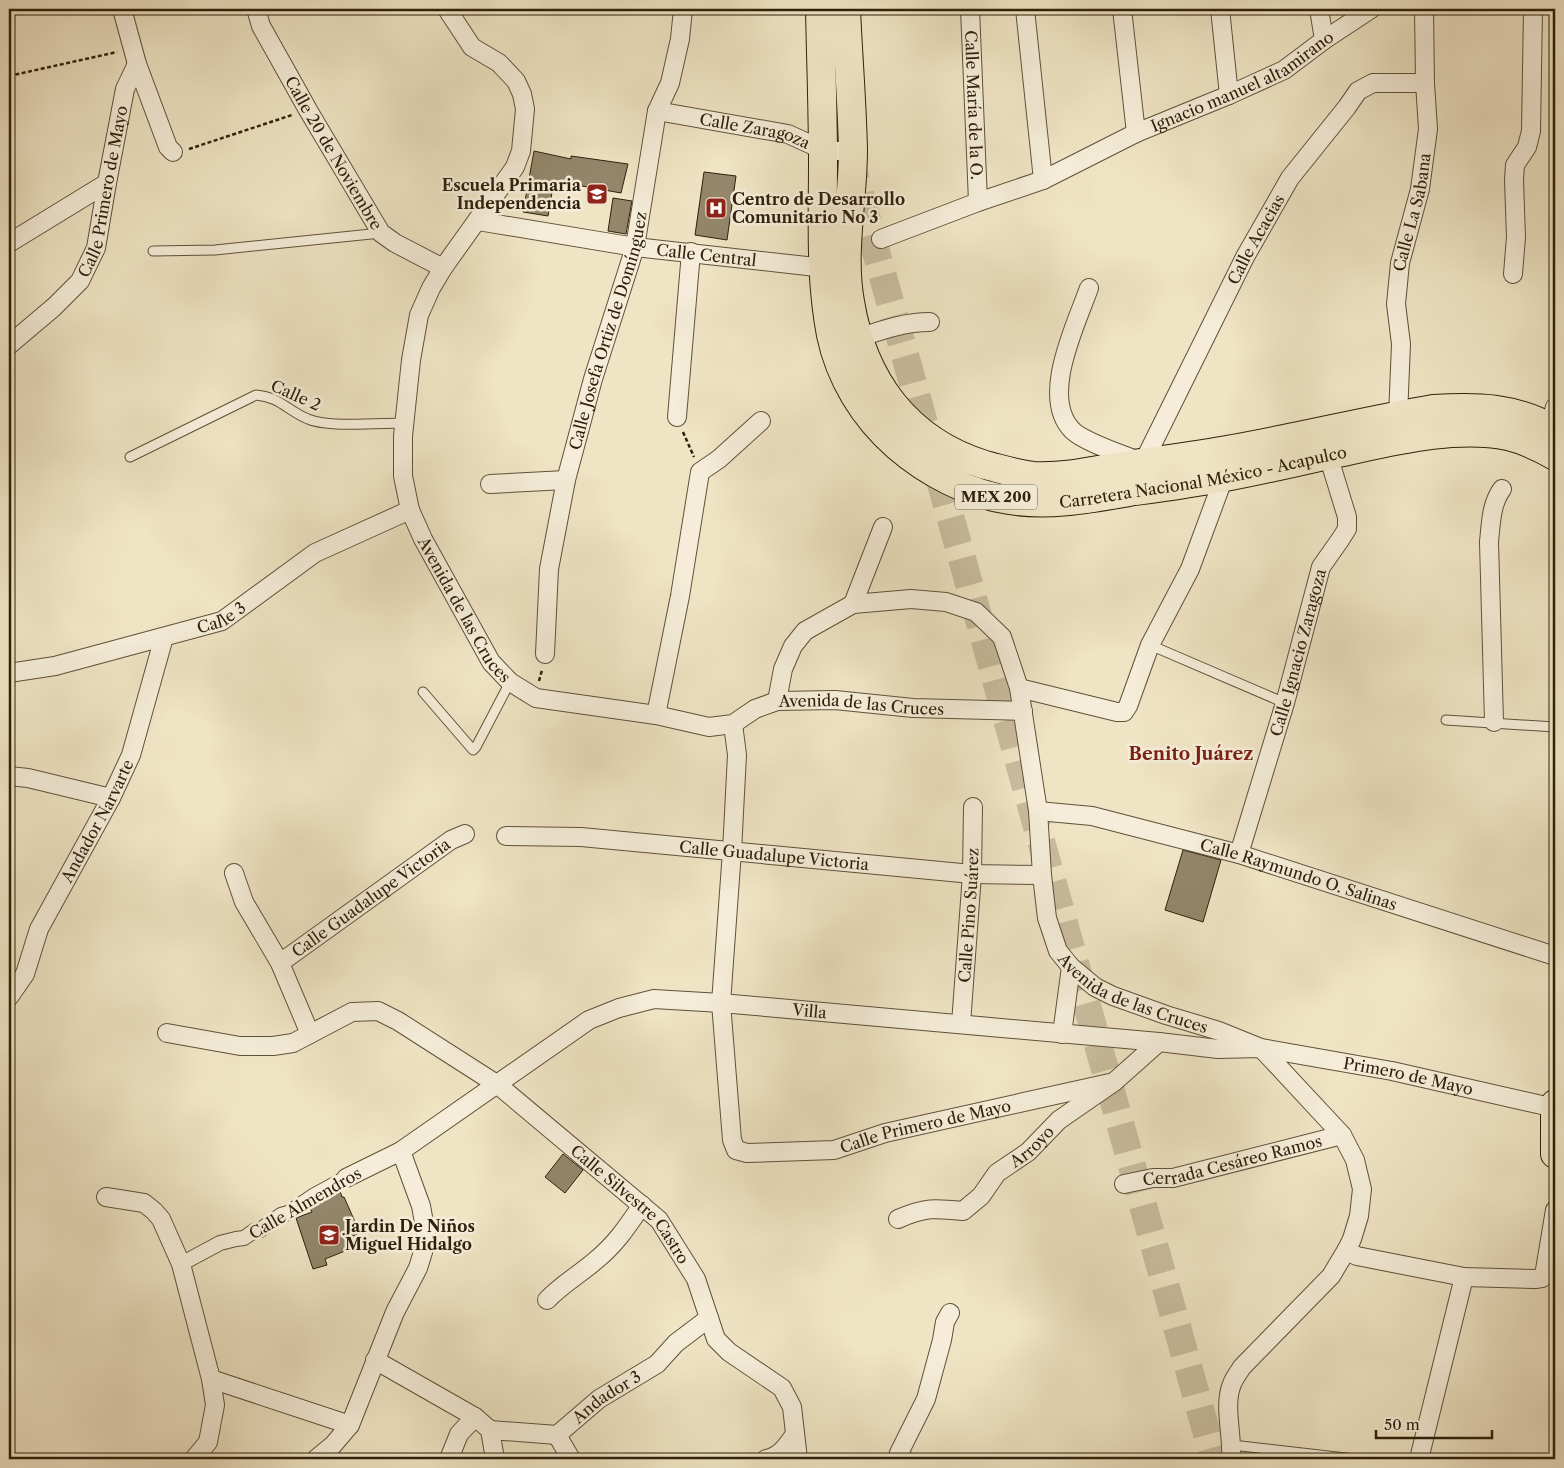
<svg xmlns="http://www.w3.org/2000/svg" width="1564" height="1468" font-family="'Libre Caslon Text',serif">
	<rect width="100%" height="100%" fill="#efe4c4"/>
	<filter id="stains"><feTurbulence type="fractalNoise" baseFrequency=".004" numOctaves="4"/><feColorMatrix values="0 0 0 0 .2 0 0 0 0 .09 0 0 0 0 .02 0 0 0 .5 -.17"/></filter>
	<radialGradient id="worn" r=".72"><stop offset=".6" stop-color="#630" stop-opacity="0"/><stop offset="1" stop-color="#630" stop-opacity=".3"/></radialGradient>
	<g fill="#93866b" stroke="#2f200b">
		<path d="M534,151l37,8v-3l57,8 -7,29 -67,-12 -6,35 -25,-4z"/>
		<path d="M704,172l32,4 -9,64 -32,-5z"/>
		<path d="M613,198l19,3 -6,33 -18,-3z"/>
		<path d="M1183,850l38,10 -18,62 -38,-12z"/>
		<path d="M563,1154l20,16 -18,23 -20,-16z"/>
		<path d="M340,1191l2,6h2l16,36 -14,6 4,10 -25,10 2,6 -14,4 -17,-51 16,-6 -2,-4z"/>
	</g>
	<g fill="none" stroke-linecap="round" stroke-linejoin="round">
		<path stroke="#c9bd9f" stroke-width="28" stroke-dasharray="28 14" stroke-linecap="butt" d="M826,73l388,1386"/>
		<g stroke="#5f5139" stroke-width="11">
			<g id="service">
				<path d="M153,251l62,-1 166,-17"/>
				<path d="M130,457l126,-62c24,2 32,16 52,24 20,9 73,4 96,4"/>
				<path d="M1150,645l135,58"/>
				<path d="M423,692l50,58 3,-3 34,-65"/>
				<path d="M1446,720l109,7"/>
				<path d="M1232,1445l122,14"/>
			</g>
		</g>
		<g stroke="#5f5139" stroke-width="16">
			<path id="pedestrian" d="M181,1264l39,-21 16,-4 8,-1 10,-7 6,-1 21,-15 7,-2 25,-17 33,-18"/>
		</g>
		<g stroke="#5f5139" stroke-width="20">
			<g id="minor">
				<path d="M122,9l15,55 31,83 5,5"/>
				<path id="s1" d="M256,9l5,17 47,84 73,123 14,10 48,25"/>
				<path id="s2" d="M447,9l25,38 27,16 17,18 6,13 3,15 -4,42 -6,16 -72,101 -12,20 -12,27 -8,45 -8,76v40l7,34 13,29 68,123 19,20 26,16 120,17 53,12 24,-3 22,-15 22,-8 58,-1 78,8 110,3"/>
				<path id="s3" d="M970,9l8,193"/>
				<path d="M1025,9l18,171"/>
				<path d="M1122,9l14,124"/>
				<path d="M1220,9l9,86"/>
				<path d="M1319,9l5,31"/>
				<path id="s4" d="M657,111l131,23 35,16 30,2"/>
				<path id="s5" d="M478,221l157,26 199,22"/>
				<path id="s6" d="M881,239l97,-37 65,-22 93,-47 93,-38 55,-25 40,-30 47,-31"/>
				<path d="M9,243l98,-60"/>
				<path d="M1513,274l3,-37 -2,-57 1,-15 12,-18 4,-16 2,-122"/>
				<path id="s7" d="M1089,288c-13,37 -50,110 -16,143 13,12 52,24 70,32l102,-206 45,-79 57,-71 11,-16 15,-8h52"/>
				<path d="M858,338c24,-8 46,-16 72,-16"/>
				<path id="s8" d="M9,345l45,-38 26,-26 16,-33 11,-65 18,-94 12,-25"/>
				<path id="s9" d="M1398,416l3,-72 -5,-40 4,-41 20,-74 8,-60 -3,-46 -1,-74"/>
				<path d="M677,417l14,-165"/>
				<path d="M1550,427l5,-20"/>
				<path d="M490,484l76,-4"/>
				<path d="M853,604l30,-77"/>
				<path id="s10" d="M545,654l4,-85 17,-89 27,-101 42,-132 22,-136 13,-28 10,-44 3,-30"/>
				<path id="s11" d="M9,673l46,-7 167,-45 93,-68 95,-43"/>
				<path d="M1019,688l98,24h7l4,-6 22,-61 40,-76 34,-92"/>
				<path id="s12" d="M777,701l6,-32 10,-23 12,-15 48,-27 58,-5 35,3 30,10 26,25 17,51 19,123 4,64 5,43 11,33 13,16 24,20 18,9 53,19 53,16 42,17 81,87 13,25 7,29 -3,27 -7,23 -6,12 -15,25 -89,91c-3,5 -8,11 -10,17 -9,21 1,52 -1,75"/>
				<path d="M656,715l24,-119 20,-124 19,-13 42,-38"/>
				<path d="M1494,722l-5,-180c2,-19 2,-38 13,-53"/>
				<path id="s13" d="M733,724l4,31 -5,96 -11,152 11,137 4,10 11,3 87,-3 51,-17 229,-51"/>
				<path d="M9,776l19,2 83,20"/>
				<path id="s14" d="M1038,811l54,5 147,38 316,102"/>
				<path id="s15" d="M506,836l75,1 391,37 70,1"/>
				<path id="s16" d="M1239,854l46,-151 36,-136 19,-27 7,-11v-12l-19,-62"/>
				<path d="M234,873l10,29 36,61 30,71"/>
				<path id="s17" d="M280,963l171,-123 14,-6"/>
				<path id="s18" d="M9,997l16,-23 14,-45 72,-131 20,-43 33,-118"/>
				<path id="s19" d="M961,1024l11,-150 1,-67"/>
				<path id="s20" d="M167,1033l73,13h33l20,-3 59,-31 26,-1 20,10 100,64 161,135 37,59 20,60 13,13 53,36 10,19 6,52"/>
				<path d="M1062,1034l9,-67"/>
				<path id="s21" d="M346,1178l55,-27 188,-131 30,-12 35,-9 67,4 438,39 59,7 43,-1 131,23 163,37"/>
				<path id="s22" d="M1124,1184l29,-6h20l169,-43"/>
				<path d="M106,1197l38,6 10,8 7,8 20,45 30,115 4,26 -7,37 -14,17"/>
				<path id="s23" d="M898,1219c27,-12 37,-11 65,-8l18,-15 16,-23 31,-21 31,-32 55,-38 45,-40"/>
				<path d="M1346,1251l11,5 107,21 71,2 7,-1 3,-8 10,-60"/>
				<path d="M547,1300c14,-15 33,-26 48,-39 21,-17 32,-34 47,-56"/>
				<path d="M375,1360l100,57 15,13 5,29"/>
				<path d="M211,1379l139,46"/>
				<path id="s24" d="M490,1430l67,5 42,-36 58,-35 19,-21 33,-25"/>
				<path d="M557,1435l14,24"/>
				<path d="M316,1459l17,-14 17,-20 45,-113 23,-44 9,-29 -6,-33 -20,-55"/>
				<path d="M449,1459l10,-25 16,-17"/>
				<path d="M766,1459c15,-3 21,-14 29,-25"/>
				<path d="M904,1459l-5,-6 27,-54 16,-59 3,-18 5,-9"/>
				<path d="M1419,1459l45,-182"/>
			</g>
		</g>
		<g stroke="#2f200b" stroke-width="30">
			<g id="primary">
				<path id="s25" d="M820,9c1,51 3,103 3,155 0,57 -3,114 8,171 9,43 33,82 66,111 31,27 72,48 112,54 42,7 85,-2 126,-9 30,-4 60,-8 90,-14 38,-7 75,-16 113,-24 52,-11 116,-28 170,-17 16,4 33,12 47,20"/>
				<path d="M846,9c2,47 6,94 7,141 0,51 -12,102 -3,152 13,79 57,139 135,163 16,4 32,9 48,11 35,2 72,-8 107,-13 29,-4 58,-8 87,-13 69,-12 137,-29 206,-41 46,-3 81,-2 122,21"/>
				<path d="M1555,1104v50"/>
			</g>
		</g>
		<g stroke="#2f200b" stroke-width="2.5" stroke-dasharray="4 2.5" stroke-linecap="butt">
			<path d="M9,76l108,-24"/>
			<path d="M189,149l103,-34"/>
			<path d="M683,432l11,25"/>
			<path d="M539,681l3,-11"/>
		</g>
		<use href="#service" stroke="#f5edd9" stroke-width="9"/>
		<use href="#pedestrian" stroke="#f5edd9" stroke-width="14"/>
		<use href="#minor" stroke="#f5edd9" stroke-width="18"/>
		<use href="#primary" stroke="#efe4c4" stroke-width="28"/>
	</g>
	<defs>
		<g id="school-square" transform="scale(1.125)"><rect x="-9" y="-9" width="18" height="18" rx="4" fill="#8f2418" stroke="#f5edd9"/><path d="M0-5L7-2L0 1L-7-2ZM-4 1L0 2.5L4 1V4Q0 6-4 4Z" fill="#fff"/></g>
		<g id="hospital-square" transform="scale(1.125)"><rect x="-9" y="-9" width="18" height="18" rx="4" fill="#8f2418" stroke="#f5edd9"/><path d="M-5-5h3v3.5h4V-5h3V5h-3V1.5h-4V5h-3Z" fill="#fff"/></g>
	</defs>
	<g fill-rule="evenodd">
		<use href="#school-square" x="597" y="194"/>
		<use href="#hospital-square" x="716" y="208"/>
		<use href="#school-square" x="329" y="1235"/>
	</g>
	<g text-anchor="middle" stroke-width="5" stroke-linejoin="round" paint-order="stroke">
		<rect fill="#f5edd9" stroke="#6a5e49" stroke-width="1" x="955" y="484.5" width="82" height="25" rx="4"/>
		<g font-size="15" font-weight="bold" fill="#2f200b">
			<text x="996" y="502">MEX 200</text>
		</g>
		<g font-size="16" fill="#2f200b" stroke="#f5edd9">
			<text dy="6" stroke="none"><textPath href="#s6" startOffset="395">Ignacio manuel altamirano</textPath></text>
			<text dy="6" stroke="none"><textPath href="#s3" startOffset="96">Calle María de la O.</textPath></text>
			<text dy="6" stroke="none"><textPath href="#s4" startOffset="100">Calle Zaragoza</textPath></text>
			<text dy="6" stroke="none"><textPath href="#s1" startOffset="164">Calle 20 de Noviembre</textPath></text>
			<text dy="6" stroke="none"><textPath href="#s8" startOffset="189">Calle Primero de Mayo</textPath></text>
			<text dy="6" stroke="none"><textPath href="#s9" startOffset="206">Calle La Sabana</textPath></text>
			<text dy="6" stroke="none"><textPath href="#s7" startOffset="479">Calle Acacias</textPath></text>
			<text dy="6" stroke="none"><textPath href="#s5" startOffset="231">Calle Central</textPath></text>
			<text dy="6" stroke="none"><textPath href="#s10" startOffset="331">Calle Josefa Ortiz de Domínguez</textPath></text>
			<text transform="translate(296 395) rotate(24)" y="6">Calle 2</text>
			<text dy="6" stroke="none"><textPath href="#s25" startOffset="780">Carretera Nacional México - Acapulco</textPath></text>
			<text dy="6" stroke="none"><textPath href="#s2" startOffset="678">Avenida de las Cruces</textPath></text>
			<text dy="6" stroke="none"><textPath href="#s11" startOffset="220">Calle 3</textPath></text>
			<text dy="6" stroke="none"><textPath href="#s16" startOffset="210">Calle Ignacio Zaragoza</textPath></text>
			<text dy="6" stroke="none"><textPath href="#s2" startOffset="1129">Avenida de las Cruces</textPath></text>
			<text dy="6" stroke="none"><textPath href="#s18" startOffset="198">Andador Narvarte</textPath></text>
			<text dy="6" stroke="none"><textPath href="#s15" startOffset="269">Calle Guadalupe Victoria</textPath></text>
			<text dy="6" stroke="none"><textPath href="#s14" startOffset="269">Calle Raymundo O. Salinas</textPath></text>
			<text dy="6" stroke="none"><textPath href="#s17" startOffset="112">Calle Guadalupe Victoria</textPath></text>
			<text dy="6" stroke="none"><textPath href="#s19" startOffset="109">Calle Pino Suárez</textPath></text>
			<text dy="6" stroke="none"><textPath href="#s12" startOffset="702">Avenida de las Cruces</textPath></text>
			<text dy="6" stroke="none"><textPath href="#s21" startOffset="515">Villa</textPath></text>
			<text dy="6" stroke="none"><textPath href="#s21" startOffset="1118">Primero de Mayo</textPath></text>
			<text dy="6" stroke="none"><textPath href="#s13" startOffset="621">Calle Primero de Mayo</textPath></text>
			<text dy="6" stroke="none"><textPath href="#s23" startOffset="162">Arroyo</textPath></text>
			<text dy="6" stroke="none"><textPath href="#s22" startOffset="111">Cerrada Cesáreo Ramos</textPath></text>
			<text transform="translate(305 1203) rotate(-30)" y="6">Calle Almendros</text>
			<text dy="6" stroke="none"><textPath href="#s20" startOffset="540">Calle Silvestre Castro</textPath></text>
			<text dy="6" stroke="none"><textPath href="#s24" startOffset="130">Andador 3</textPath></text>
		</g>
		<g font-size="16" font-weight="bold" fill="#2f200b" stroke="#f5edd9" text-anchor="start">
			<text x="581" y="191" text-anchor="end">Escuela Primaria<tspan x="581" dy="18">Independencia</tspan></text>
			<text x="732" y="205">Centro de Desarrollo<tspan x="732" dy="18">Comunitario No 3</tspan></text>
			<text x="345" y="1232">Jardin De Niños<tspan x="345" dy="18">Miguel Hidalgo</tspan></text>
		</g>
		<g font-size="18" font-weight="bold" fill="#7a1f14" stroke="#f5edd9">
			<text x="1191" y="760">Benito Juárez</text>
		</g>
	</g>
	<rect width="1564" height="1468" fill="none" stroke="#efe4c4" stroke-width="30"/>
	<rect x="10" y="10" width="1544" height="1448" fill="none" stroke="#2f200b" stroke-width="2.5"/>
	<rect x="15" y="15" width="1534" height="1438" fill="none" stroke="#2f200b"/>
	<path d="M1376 1430v8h116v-8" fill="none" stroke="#2f200b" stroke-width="2.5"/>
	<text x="1384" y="1430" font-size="15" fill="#2f200b" stroke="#f5edd9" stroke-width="4" paint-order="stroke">50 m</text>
	<rect width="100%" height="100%" filter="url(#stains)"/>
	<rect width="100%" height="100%" fill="url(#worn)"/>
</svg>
